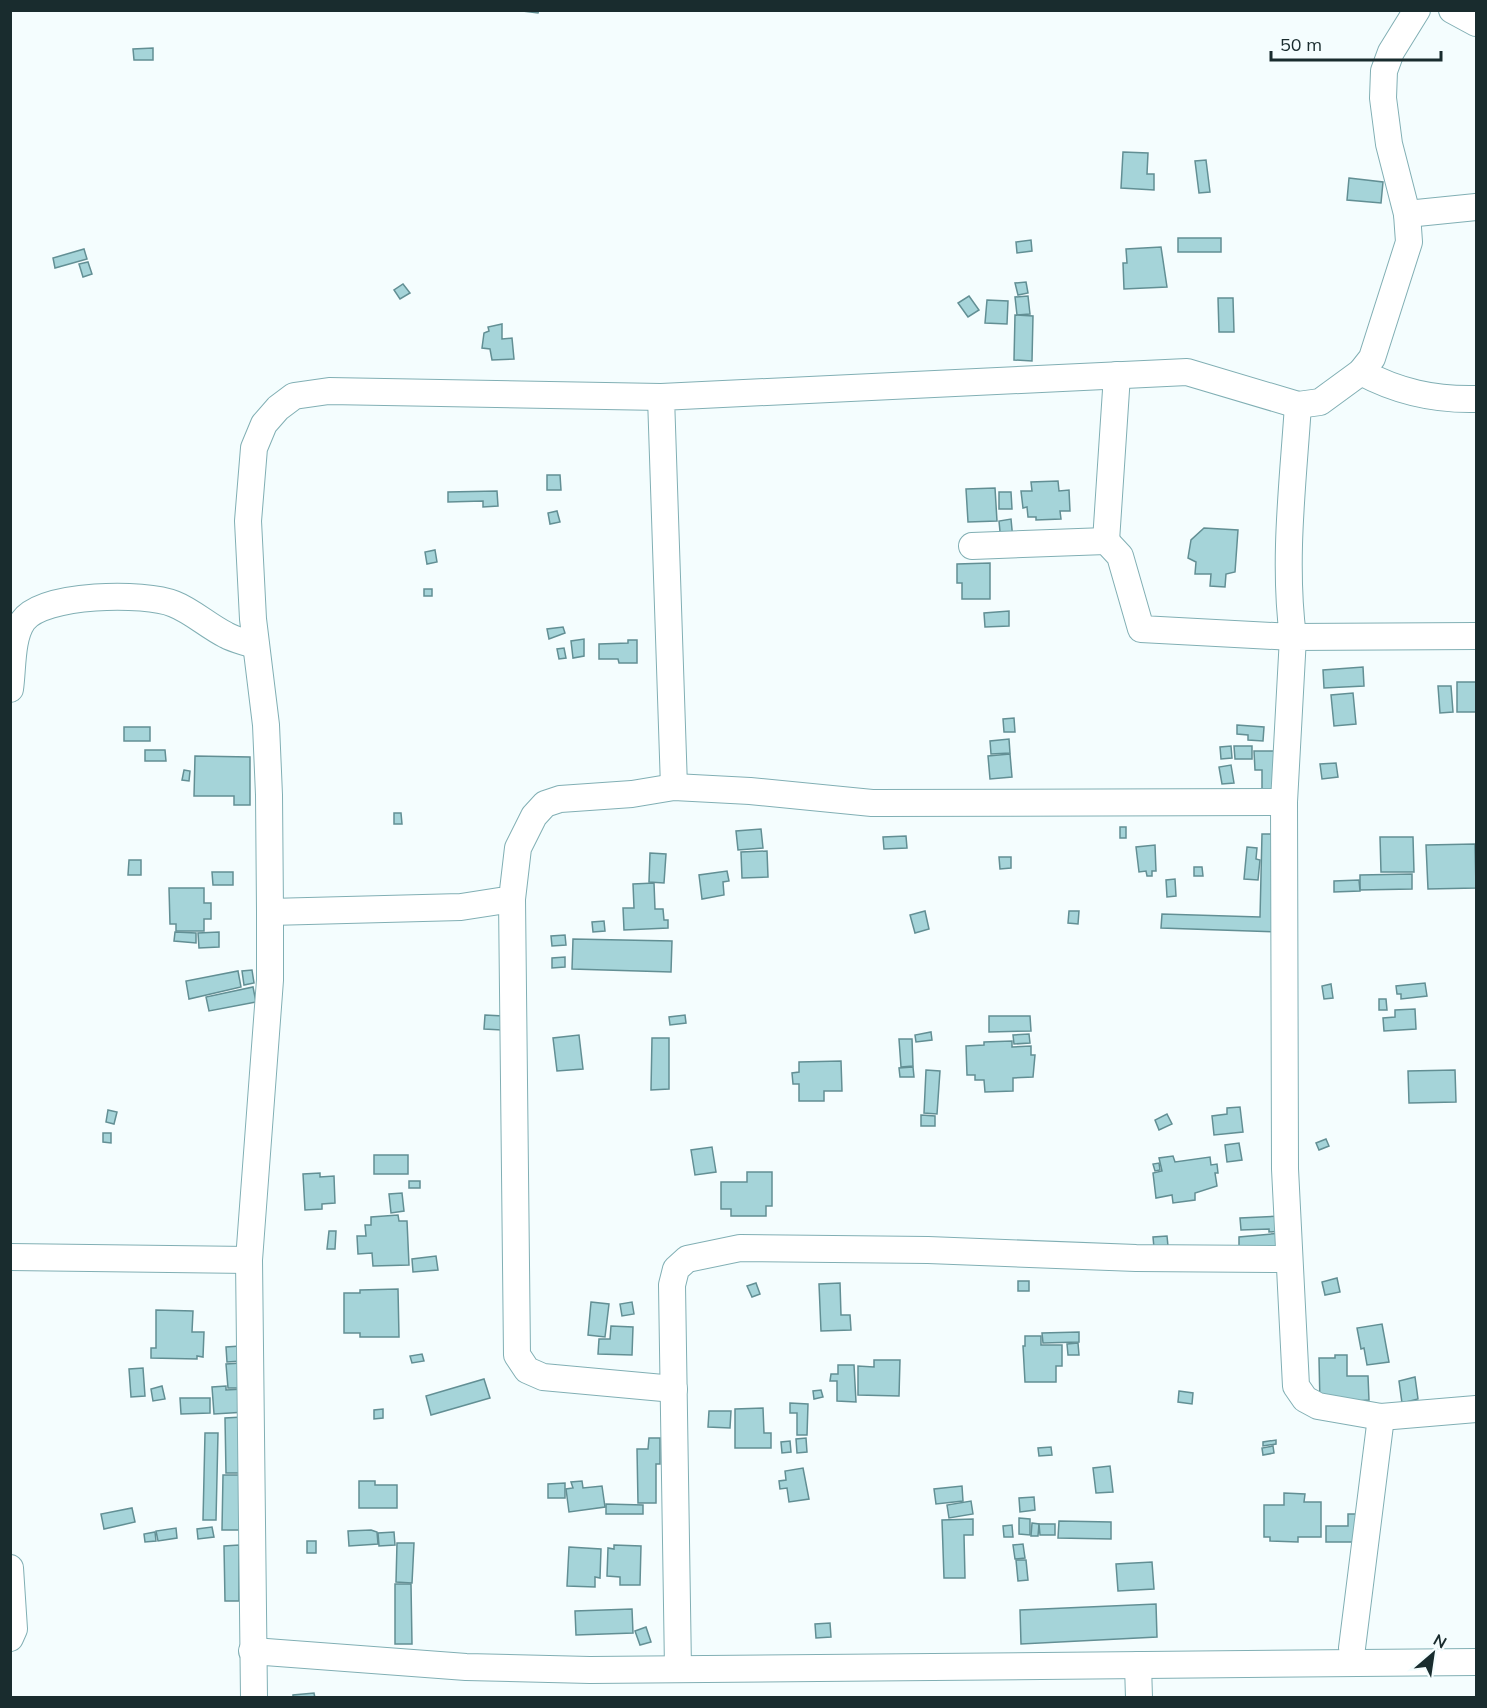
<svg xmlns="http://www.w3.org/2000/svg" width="1487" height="1708" font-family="Mulish,sans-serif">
	<rect width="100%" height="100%" fill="#f4fdfe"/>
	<g fill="#a5d4d9" stroke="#628f94" stroke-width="1.5">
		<path d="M514,10h25l-1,3z"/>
		<path d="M153,48v12h-19l-1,-11z"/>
		<path d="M1123,152l25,1 -1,21h7v16l-33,-2z"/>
		<path d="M1206,160l4,32 -11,1 -4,-32z"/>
		<path d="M1349,178l34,4 -2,21 -34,-3z"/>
		<rect x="1178" y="238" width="43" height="14"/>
		<path d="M1031,240l1,11 -15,2 -1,-11z"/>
		<path d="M1161,247l6,40 -43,2 -1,-26h4l-1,-14z"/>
		<path d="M84,249l3,10 -32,9 -2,-10z"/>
		<path d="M88,262l4,12 -9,3 -4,-13z"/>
		<path d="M1026,282l2,11 -10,2 -3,-12z"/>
		<path d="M403,284l7,9 -10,6 -6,-9z"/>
		<path d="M969,296l10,14 -11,7 -10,-14z"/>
		<path d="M1028,296l2,18 -13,1 -2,-18z"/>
		<path d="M1218,298h15l1,34h-15z"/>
		<path d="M987,300l21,1 -1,23 -22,-1z"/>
		<path d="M1015,315l18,1 -1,45 -18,-1z"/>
		<path d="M502,324v15l10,-1 2,21 -22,1 -2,-11 -8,-1 2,-15 5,-2 -1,-4z"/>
		<path d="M547,475h13l1,15h-14z"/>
		<path d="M1058,481l1,10 10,-1 1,21h-10l1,8 -25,1v-3h-8l-1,-10 -4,1 -2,-17h11l-1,-9z"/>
		<path d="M995,488l2,33 -29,1 -2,-33z"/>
		<path d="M497,491l1,15 -15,1v-6l-35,1v-10z"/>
		<path d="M999,492h12l1,17h-13z"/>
		<path d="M557,511l3,11 -10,2 -2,-11z"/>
		<path d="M1011,519l2,21 -12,2 -2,-21z"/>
		<path d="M1204,528l34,2 -3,42 -9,2 -1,13 -15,-1 1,-12h-16l1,-12 -8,-4 3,-18z"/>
		<path d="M435,550l2,12 -10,2 -2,-12z"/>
		<path d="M990,563v36h-28v-16h-5v-19z"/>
		<rect x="424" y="589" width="8" height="7"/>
		<path d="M1009,611v15l-24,1 -1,-14z"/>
		<path d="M563,627l2,6 -16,6 -2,-10z"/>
		<path d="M584,639v17l-11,2 -2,-17z"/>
		<path d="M628,640h9v23h-18l-1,-4h-19v-15l29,-1z"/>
		<path d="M564,648l2,10 -7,1 -2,-10z"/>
		<path d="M1363,667l1,19 -40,2 -1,-18z"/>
		<rect x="1457" y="682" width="19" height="30"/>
		<path d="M1438,686h13l2,26 -13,1z"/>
		<path d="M1353,693l3,31 -22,2 -3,-31z"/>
		<path d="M1014,718l1,14h-11l-1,-13z"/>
		<path d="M1237,725l27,2 -1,14 -15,-1v-5l-11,-1z"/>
		<rect x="124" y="727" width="26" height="14"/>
		<path d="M1009,739l1,14 -19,1 -1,-13z"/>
		<path d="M1231,746l1,12 -11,1 -1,-12z"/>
		<path d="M1234,746h18v13h-17z"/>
		<path d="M145,750h20l1,11h-21z"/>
		<path d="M1254,751h22v41h-14v-22h-7z"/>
		<path d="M1010,754l2,23 -22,2 -2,-23z"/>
		<path d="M195,756l55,1v48h-16v-9h-40z"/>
		<path d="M1336,763l2,14 -16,2 -2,-15z"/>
		<path d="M1231,765l3,18 -12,1 -3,-17z"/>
		<path d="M184,770l6,1 -1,10 -7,-1z"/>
		<path d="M394,813h7l1,11h-8z"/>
		<rect x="1120" y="827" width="6" height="11"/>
		<path d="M761,829l2,19 -25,2 -2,-19z"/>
		<path d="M1262,834h21l-2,98 -120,-4 1,-14 98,3z"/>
		<path d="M906,836l1,12 -23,1 -1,-12z"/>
		<path d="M1380,837h33l1,35h-33z"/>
		<path d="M1475,844l1,44 -48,1 -2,-44z"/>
		<path d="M1155,845l1,26h-4v5h-5l-1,-5 -7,1 -3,-25z"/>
		<path d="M1247,847l10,1 -1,11 4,1 -2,20 -14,-1z"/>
		<path d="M767,851l1,26 -26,1 -1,-26z"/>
		<path d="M650,853l16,1 -2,29 -15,-1z"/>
		<path d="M999,857h12v11l-11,1z"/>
		<path d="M129,860h12v15h-13z"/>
		<path d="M1194,867h8l1,9h-9z"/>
		<path d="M727,871l2,10 -6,1 1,13 -22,4 -3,-24z"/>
		<path d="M212,872h21v13h-20z"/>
		<path d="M1412,874v15l-52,1v-15z"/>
		<path d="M1175,879l1,17 -9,1 -1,-17z"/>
		<path d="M1359,880l1,11 -26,1v-11z"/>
		<path d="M654,883l1,26h8l1,11h4v8l-44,2 -1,-22h11l-1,-24z"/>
		<path d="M169,888h35v15h7v16h-7v12h-28v-7h-6z"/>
		<path d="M925,911l4,18 -14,4 -5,-18z"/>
		<path d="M1069,911h10l-1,13 -10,-1z"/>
		<path d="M604,921l1,10 -12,1 -1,-10z"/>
		<path d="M175,932l21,1v10l-22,-2z"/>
		<path d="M219,932v15l-20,1 -1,-15z"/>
		<path d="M565,935l1,10 -14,1 -1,-10z"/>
		<path d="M573,939l99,2 -1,31 -99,-3z"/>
		<path d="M565,957v10l-13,1v-10z"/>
		<path d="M252,970l2,13 -10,2 -2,-14z"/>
		<path d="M238,971l3,16 -52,12 -3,-18z"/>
		<path d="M1425,983l2,13 -26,3v-5h-4l-1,-8z"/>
		<path d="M1331,984l2,14 -9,1 -2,-13z"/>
		<path d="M253,987l3,15 -47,9 -3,-14z"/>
		<path d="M1379,999h7l1,11h-8z"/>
		<path d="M1415,1009l1,20 -32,2 -1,-13 12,-1v-7z"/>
		<path d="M485,1015l18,1 -1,14 -18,-1z"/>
		<path d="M685,1015l1,8 -16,2 -1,-8z"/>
		<path d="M989,1016h41l1,15 -42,1z"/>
		<path d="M931,1032l1,8 -16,2 -1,-7z"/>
		<path d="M1029,1034l1,9 -16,1 -1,-9z"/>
		<path d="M579,1035l4,34 -26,2 -4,-33z"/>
		<path d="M652,1038h17v51l-18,1z"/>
		<path d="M899,1039h13l1,27 -12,1z"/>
		<path d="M1012,1041v6l19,-1v9h4l-2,22 -20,1v13l-28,1 -1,-12h-9v-5h-8l-1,-29 18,-1v-3z"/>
		<path d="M841,1061l1,30h-18v10h-25v-17h-6l-1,-11 7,-1v-10z"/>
		<path d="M913,1067l1,10h-14l-1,-9z"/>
		<path d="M926,1070l14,1 -3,43 -13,-1z"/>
		<path d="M1455,1070l1,32 -47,1 -1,-32z"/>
		<path d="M1240,1107l3,25 -29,3 -2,-19 15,-2v-6z"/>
		<path d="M108,1110l9,2 -3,12 -8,-2z"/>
		<path d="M1167,1114l5,10 -13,6 -4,-10z"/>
		<path d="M921,1115l14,1v10h-14z"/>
		<path d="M103,1133h8v10l-8,-1z"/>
		<path d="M1326,1139l3,7 -10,4 -3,-7z"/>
		<path d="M1239,1143l3,17 -15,2 -2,-17z"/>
		<path d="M712,1147l4,25 -21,3 -4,-25z"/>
		<rect x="374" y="1155" width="34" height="19"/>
		<path d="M1173,1156l2,6 35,-5 1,8 6,-1 1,9h-3l2,13 -22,7v7l-22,3 -1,-8 -16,3 -3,-25 9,-2 -3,-13z"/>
		<path d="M1159,1163l1,7 -5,1 -2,-7z"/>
		<path d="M747,1172h25v34h-6v10h-35v-7h-10v-27h26z"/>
		<path d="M320,1173v4l14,-1 1,27 -13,1v5l-17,1 -2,-36z"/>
		<rect x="409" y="1181" width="11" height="7"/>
		<path d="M402,1193l2,18 -13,2 -2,-19z"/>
		<path d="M398,1215l1,6h8l2,44 -36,1 -1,-13 -14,1 -1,-18h9l-1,-11h6v-8z"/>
		<path d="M1281,1216l1,15 -13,1v-3l-28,1 -1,-12z"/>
		<path d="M329,1231h7l-1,18h-8z"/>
		<path d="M1282,1233v13l-43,1v-10z"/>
		<path d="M1167,1236l1,10 -14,2 -1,-11z"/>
		<path d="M436,1256l2,14 -25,2 -1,-13z"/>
		<path d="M1337,1278l3,14 -15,3 -3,-13z"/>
		<rect x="1018" y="1281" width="11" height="10"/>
		<path d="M756,1283l4,11 -8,3 -5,-11z"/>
		<path d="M840,1283l1,32h9l1,15 -30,1 -2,-47z"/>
		<path d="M398,1289l1,48h-39v-4h-16v-40h16v-3z"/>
		<path d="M591,1302l18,2 -4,33 -17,-2z"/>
		<path d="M632,1302l2,12 -12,2 -2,-12z"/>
		<path d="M156,1310l37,1 -1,21h12l-1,25 -6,-1v3l-46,-1v-10h5z"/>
		<path d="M1382,1324l7,38 -22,3 -3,-17 -3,1 -4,-21z"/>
		<path d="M611,1326l22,1 -1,28 -34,-1 1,-15h11z"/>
		<path d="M1079,1332v10l-36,1 -1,-10z"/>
		<path d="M1025,1336h16v9h21v21h-6v16h-31l-2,-36h2z"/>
		<path d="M1078,1343l1,12h-11l-1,-11z"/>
		<path d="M240,1346l1,15 -14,1 -1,-15z"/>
		<path d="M422,1354l2,7 -12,2 -2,-7z"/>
		<path d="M1335,1355h12v21h21l1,24 -49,4 -1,-46h16z"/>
		<path d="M874,1360h26l-1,36 -41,-1v-29l16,1z"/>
		<path d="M242,1363l1,25h-15l-2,-24z"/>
		<path d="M838,1365h16l2,37 -19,-1v-20h-7l1,-7h7z"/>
		<path d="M143,1368l2,28 -14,1 -2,-28z"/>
		<path d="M1415,1377l3,22 -16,4 -3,-22z"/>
		<path d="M484,1379l6,19 -59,17 -5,-19z"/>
		<path d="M162,1386l3,13 -12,2 -2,-12z"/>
		<path d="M226,1386v4l18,-1 2,23 -32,2 -2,-27z"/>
		<path d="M821,1390l2,7 -9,2 -1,-8z"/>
		<path d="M1179,1391l14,2 -1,11 -14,-2z"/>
		<path d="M180,1398h30v15l-29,1z"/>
		<path d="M790,1403l18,1 -1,31h-10v-22h-7z"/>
		<path d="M763,1408l1,25h7v15h-36v-39z"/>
		<path d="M383,1409v9l-9,1v-9z"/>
		<path d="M709,1411h22l-1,17 -22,-1z"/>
		<path d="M242,1417l2,56h-18l-1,-55z"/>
		<path d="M205,1433h13l-2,87h-13z"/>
		<path d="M649,1438h11v26h-4v39h-18l-1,-54h11z"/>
		<path d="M806,1438l1,14 -10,1 -1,-14z"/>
		<path d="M1276,1440v4l-13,2v-4z"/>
		<path d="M790,1441l1,11 -9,1 -1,-11z"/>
		<path d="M1273,1446l1,7 -11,2 -1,-7z"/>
		<path d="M1051,1447l1,8 -13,1 -1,-8z"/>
		<path d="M1110,1466l3,26 -17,1 -3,-25z"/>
		<path d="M803,1468l6,31 -20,3 -2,-14 -7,1 -1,-8 7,-1 -1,-9z"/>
		<path d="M223,1475h18l-2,55h-17z"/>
		<path d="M359,1481h16v4h22v23h-38z"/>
		<path d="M582,1481l1,7 19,-2 3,21 -36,5 -3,-23 7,-1 -2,-6z"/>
		<path d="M565,1483v15h-17v-14z"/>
		<path d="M962,1486l1,15 -27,3 -2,-15z"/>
		<path d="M1284,1493l21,1 -1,8h17v35h-23v5l-28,-1v-4h-6v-32h20z"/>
		<path d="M1034,1497l1,13 -15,2 -1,-14z"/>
		<path d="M971,1501l2,13 -24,4 -2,-13z"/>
		<path d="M606,1504l37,1v9h-37z"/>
		<path d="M132,1508l3,14 -31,7 -3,-15z"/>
		<path d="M1348,1514h14v28h-36v-16h22z"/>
		<path d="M1019,1518l11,1v16l-11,-1z"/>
		<path d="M973,1519v16h-9l1,43h-21l-2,-58z"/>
		<path d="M1059,1521l52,1v17l-53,-1z"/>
		<path d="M1032,1523l7,1 -1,12h-7z"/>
		<path d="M1039,1524h16v11h-15z"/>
		<path d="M1012,1525l1,12h-9l-1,-11z"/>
		<path d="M212,1527l2,10 -16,2 -1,-10z"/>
		<path d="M176,1528l1,10 -19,3 -2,-10z"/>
		<path d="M371,1530l6,2 1,12 -29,2 -1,-15z"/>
		<path d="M155,1532l1,9 -11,1 -1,-8z"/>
		<path d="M394,1532l1,13 -16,1 -1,-13z"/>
		<rect x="307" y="1541" width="9" height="12"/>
		<path d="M397,1543h17l-2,40 -16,-1z"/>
		<path d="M1023,1544l2,14 -10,1 -2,-14z"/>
		<path d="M239,1545v56h-14l-1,-55z"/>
		<path d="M614,1545l27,1 -1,39h-20v-8l-13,-1 1,-28 6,1z"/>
		<path d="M569,1547l32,2 -1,29 -5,-1v10l-28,-1z"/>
		<path d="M1016,1560h10l2,20 -10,1z"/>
		<path d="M1152,1562l2,27 -36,2 -2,-27z"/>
		<path d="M395,1584h16l1,60h-17z"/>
		<path d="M1156,1604l1,33 -136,7 -1,-34z"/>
		<path d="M632,1609l1,24 -57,2 -1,-24z"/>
		<path d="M830,1623l1,14 -15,1 -1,-14z"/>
		<path d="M646,1627l5,15 -11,3 -5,-14z"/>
		<path d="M314,1693l1,5h-22v-3z"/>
	</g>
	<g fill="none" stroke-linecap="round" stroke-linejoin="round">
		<g stroke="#81afb4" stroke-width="28">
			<g id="minor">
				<path d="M1452,10l24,13"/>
				<path d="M1407,214l69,-7"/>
				<path d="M1361,372c37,20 73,28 115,27"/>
				<path d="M1106,541l11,-166"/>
				<path d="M972,546l134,-5 14,15 21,73 152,8c-10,-76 0,-155 5,-232"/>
				<path d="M1476,636l-183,1 -9,165 1,367 11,217 9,13 13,7 63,11 95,-8"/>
				<path d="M10,689c3,-20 1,-51 13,-68 20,-28 122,-29 151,-17 18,7 34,22 52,31 9,5 20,7 30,11"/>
				<path d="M674,787l-13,-390 526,-25 111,33 22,-3 41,-30 11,-14 37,-116 -2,-28 -18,-70 -6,-46 1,-27 7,-19 26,-42"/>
				<path d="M512,899l5,456 10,15 16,7 131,12"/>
				<path d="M270,912l191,-5 51,-8 6,-51 16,-32 11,-12 15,-5 72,-5 42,-7 76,4 122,12 412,-1"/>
				<path d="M10,1257l239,3"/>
				<path d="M10,1568l4,61 -4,9"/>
				<path d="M1352,1648l29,-231"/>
				<path d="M252,1651l214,16 124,3 886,-8"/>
				<path d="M1138,1665l1,33"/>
				<path d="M678,1669l-6,-384 4,-16 11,-10 53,-11 188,2 208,8 153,1"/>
				<path d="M254,1698l-5,-438 21,-280v-68l-1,-117 -3,-70 -13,-106 -5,-98 6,-73 10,-24 14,-16 16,-12 35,-5 332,6"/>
			</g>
		</g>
		<use href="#minor" stroke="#fff" stroke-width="26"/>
	</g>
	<rect width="1487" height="1708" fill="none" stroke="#192c2e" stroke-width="24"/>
	<g transform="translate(1433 1654) rotate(29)" stroke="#f4fdfe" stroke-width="4.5" paint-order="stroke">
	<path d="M0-4.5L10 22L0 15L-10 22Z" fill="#192c2e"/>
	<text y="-9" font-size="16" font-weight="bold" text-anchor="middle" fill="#192c2e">N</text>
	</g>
	<path d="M1271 51v9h170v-9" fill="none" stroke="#192c2e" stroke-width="3"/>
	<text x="1280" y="51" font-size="18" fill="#192c2e" stroke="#f4fdfe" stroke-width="4.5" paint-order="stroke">50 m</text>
</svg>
